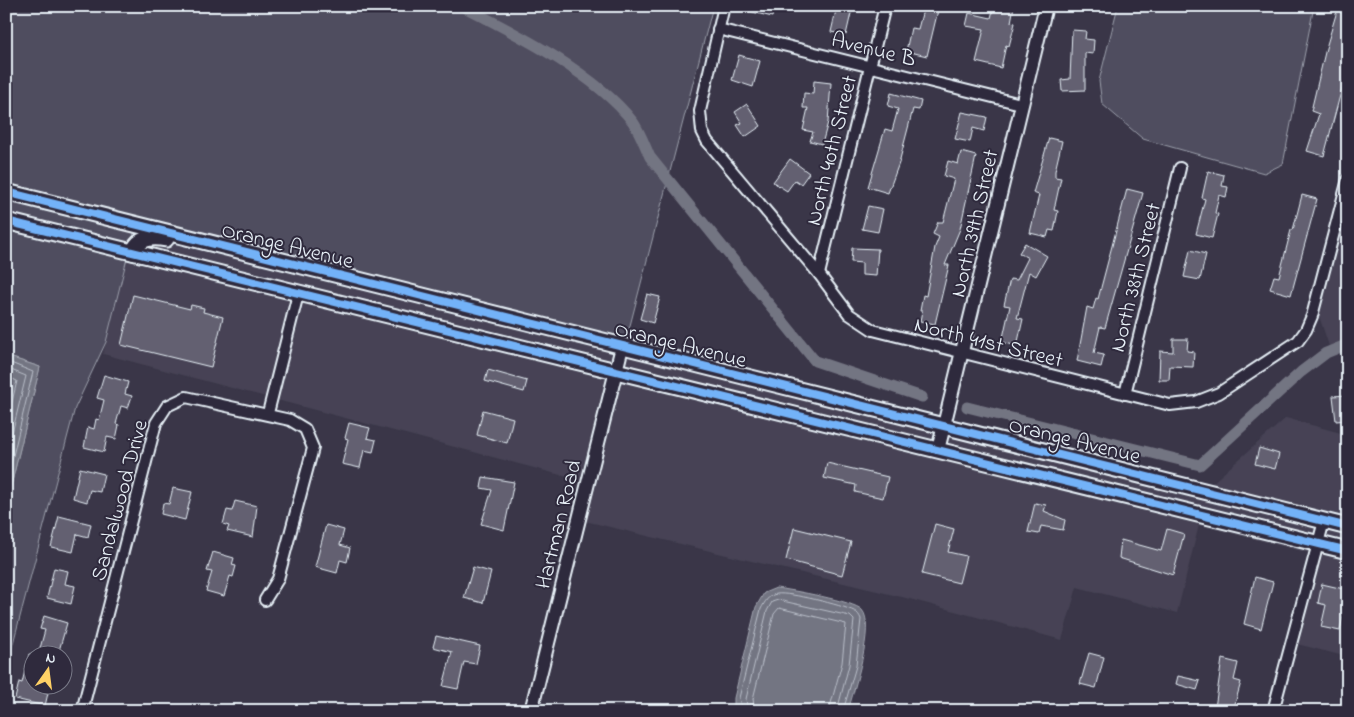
<svg xmlns="http://www.w3.org/2000/svg" width="1354" height="717" font-family="'Indie Flower',sans-serif">
	<rect width="100%" height="100%" fill="#3a3648"/>
	<filter id="ink" filterUnits="userSpaceOnUse"><feTurbulence type="fractalNoise" baseFrequency=".02" numOctaves="2"/><feDisplacementMap in="SourceGraphic" scale="10" xChannelSelector="R" yChannelSelector="G"/><feConvolveMatrix kernelMatrix="1 2 1 2 8 2 1 2 1" color-interpolation-filters="sRGB"/></filter>
	<g filter="url(#ink)">
		<g fill="#464354">
			<path d="M1348,205v139l-16,11 -13,-39z"/>
			<path d="M134,232l481,120 -3,12 -481,-119z"/>
			<path d="M127,258l164,41 -25,98 -163,-43z"/>
			<path d="M302,301l307,76 -26,104 -306,-81z"/>
			<path d="M627,355l309,75 -3,12 -310,-75z"/>
			<path d="M620,380l691,169 -2,4 -110,-28 -22,88 -100,-26 -15,53 -156,-42 -321,-77z"/>
			<path d="M1286,418l62,17v85l-138,-35z"/>
			<path d="M948,433l369,93 -3,10 -369,-91z"/>
			<path d="M1328,529l20,5v11l-23,-6z"/>
			<path d="M1322,551l26,7v84l-4,14 -47,-12z"/>
		</g>
		<g fill="#504e5f" stroke="#9ca0ac">
			<path d="M6,6h707l-87,335 -157,-42 -463,-114z"/>
			<path d="M1118,6h196l-31,158 -19,9 -121,-34 -41,-35 -3,-23z"/>
			<path d="M6,198l542,136 -414,-101 -3,12 -125,-31z"/>
			<path d="M6,227l121,31 -21,84 -31,66 -69,262v-164l34,-139 -34,-11z"/>
		</g>
		<g fill="#737482" stroke="#a2a6b1">
			<path d="M6,356l34,11 -34,139z"/>
			<path d="M776,588c15,2 78,13 86,22 14,15 -9,82 -14,101h-109l-5,-5v-8l22,-91 8,-14z"/>
		</g>
		<g fill="none" stroke-linecap="round" stroke-linejoin="round">
			<g stroke="#b9bfc9" stroke-width="1">
				<path d="M6,361l27,11 -27,113"/>
				<path d="M6,368l20,8 -20,82"/>
				<path d="M6,376l11,5 -11,45"/>
				<path d="M742,711l-3,-13 22,-89c4,-7 7,-14 16,-15 12,-2 65,11 77,17 4,2 5,4 7,8l-5,47 -13,45"/>
				<path d="M748,711l-2,-12 21,-88 5,-9 6,-2 72,16 4,4 -5,45 -12,46"/>
				<path d="M755,711l-2,-12 21,-85 5,-6 67,16 -4,39 -13,48"/>
			</g>
			<g stroke="#737482" stroke-width="11">
				<path d="M462,6c55,28 133,67 171,116 7,10 12,24 17,35l165,204 107,36"/>
				<path d="M967,407l233,58 101,-93 25,-19 22,-9"/>
			</g>
		</g>
		<g fill="#636171" stroke="#e8f1f8">
			<path d="M741,6h34l-3,11 -31,-8z"/>
			<path d="M837,6l15,3 -6,26 -15,-3z"/>
			<path d="M924,6h15l-12,50 -21,-5 5,-23 7,1z"/>
			<path d="M994,6h20l-3,16 4,1 -6,23 -3,-1 -5,23 -25,-6 8,-33 -18,-3 3,-13 22,5z"/>
			<path d="M1337,11l11,3v51l-24,91 -17,-5 12,-37 -8,-3 15,-63z"/>
			<path d="M1072,30l14,1 -1,8 9,1 -1,14 -8,-1v37l-23,1 -1,-11 9,-1z"/>
			<path d="M739,55l21,6 -7,26 -21,-7z"/>
			<path d="M814,81l17,2 -3,39 -6,22 -12,-3 3,-9 -10,-2 5,-22h-5l1,-15 9,1z"/>
			<path d="M891,93l30,8 -2,9 -6,-1 -14,54 -11,30 -20,-6 17,-58 7,2 6,-22 -10,-3z"/>
			<path d="M747,104l14,22 -16,11 -8,-12 5,-2 -7,-11z"/>
			<path d="M962,112l25,5 -3,14 -11,-3 -3,14 -15,-3z"/>
			<path d="M1049,138l13,3 -7,30v6l6,1 -7,32 4,1 -4,20 -5,-1 -2,7 -17,-4 9,-38 -6,-2z"/>
			<path d="M961,152l15,4 -16,73 -15,36h4l-14,59 -15,-3 2,-10h-2l3,-16 3,1 9,-49 4,-10 -6,-3 5,-12h5l11,-43 -10,-3 4,-15 10,3z"/>
			<path d="M790,159l19,14 -8,11 -6,-4 -8,11 -14,-9z"/>
			<path d="M1208,171l16,4 -2,11 6,1 -2,10 -7,-2 -4,18 3,1 -6,24 -16,-4 9,-35 -3,-1z"/>
			<path d="M1127,189l16,4 -38,135 -5,-1 -6,26 10,2 -3,12 -24,-6 10,-54 6,2 3,-11 2,1z"/>
			<path d="M1302,195l15,4 -26,96 -21,-6 4,-13 5,1 12,-47h2z"/>
			<path d="M868,206l15,3 -5,23 -16,-3z"/>
			<path d="M1025,243l22,13 -11,20 -7,-4 -12,46 6,1 -6,27 -15,-4 8,-36 -6,-1 6,-26 7,1 11,-22 -9,-5z"/>
			<path d="M852,248l26,1 -2,27 -14,-1v-12l-11,-1z"/>
			<path d="M1190,250l16,4 -6,26 -16,-3z"/>
			<path d="M647,294l13,3 -7,26 -13,-4z"/>
			<path d="M133,295l57,14 1,-4 13,3 -1,4 20,5 -12,50 -90,-22z"/>
			<path d="M1173,339h15l-1,12 7,1 -1,15 -23,-1 -1,14h-10l1,-29 13,1z"/>
			<path d="M488,370l39,11 -3,11 -39,-11z"/>
			<path d="M104,375l24,7 -3,12 7,2 -4,12 -7,-2 -5,18 3,1 -3,14 -9,-2 -3,15 -20,-5 4,-20 6,2 2,-10 3,1 5,-20 -7,-2z"/>
			<path d="M1347,395l1,25 -12,1 -3,-25z"/>
			<path d="M483,410l30,8 -6,25 -30,-8z"/>
			<path d="M349,423l21,5 -3,10 9,2 -3,12 -9,-2 -4,18 -18,-4 6,-25 -3,-1z"/>
			<path d="M1259,448l20,6 -4,15 -20,-5z"/>
			<path d="M827,463l61,14 -5,21 -28,-6 1,-7 -32,-7z"/>
			<path d="M80,468l24,6 -4,18 -10,-2 -3,12 -14,-4z"/>
			<path d="M483,477l31,5 -10,48 -23,-6 11,-34 -11,-2z"/>
			<path d="M173,488l19,4 -7,28 -24,-6 2,-11 6,1z"/>
			<path d="M235,501l22,5 -4,31 -26,-6 2,-5 -6,-2 4,-14 5,1z"/>
			<path d="M1035,503l11,2 -2,6 21,9 -2,10 -22,-4 -2,8 -11,-2z"/>
			<path d="M59,516l32,8 -3,13 -11,-3 -4,18 -22,-5z"/>
			<path d="M935,524l19,5 -6,23 18,4 -7,27 -37,-9z"/>
			<path d="M326,525l18,5 -4,15 10,3 -3,14 -7,-2 -3,13 -22,-6z"/>
			<path d="M794,528l57,14 -9,33 -56,-15z"/>
			<path d="M1167,529l17,5 -11,41 -54,-17 2,-18 40,11z"/>
			<path d="M213,552l21,6 -2,7 4,1 -3,11 -3,-1 -6,20 -18,-5 6,-19 -5,-1z"/>
			<path d="M473,567l18,5 -8,31 -19,-5z"/>
			<path d="M54,568l14,3 -3,13 10,2 -4,18 -24,-6z"/>
			<path d="M1255,577l18,5 -12,47 -17,-5z"/>
			<path d="M1322,584l26,6 -8,41 -19,-4 5,-22 -8,-2z"/>
			<path d="M44,616l23,7 -9,31 -19,-2 6,-22 -5,-1z"/>
			<path d="M436,636l44,10 -4,18 -12,-2 -6,27 -15,-3 9,-34 -19,-5z"/>
			<path d="M1089,653l15,4 -8,31 -16,-4z"/>
			<path d="M29,654h3v30h6l-1,6 11,3 -3,13 -30,-7 4,-17 3,1z"/>
			<path d="M1222,659l16,4 -4,17 7,2 -8,29 -18,-3z"/>
			<path d="M1178,676l22,5 -3,9 -21,-6z"/>
		</g>
		<g fill="none" stroke-linecap="round" stroke-linejoin="round">
			<g stroke="#e8f1f8" stroke-width="14">
				<g id="minor">
					<path d="M724,6l-24,105 2,20 5,10 112,133 30,40 24,16 297,75 26,-3 23,-9 79,-52 8,-11 6,-14 36,-137"/>
					<path d="M718,29l303,75"/>
					<path d="M819,274l66,-268"/>
					<path d="M1125,394l55,-226"/>
					<path d="M268,413l30,-119"/>
					<path d="M82,711l74,-288 11,-17 19,-9 104,23 15,9 8,19 -35,131 -13,21"/>
					<path d="M1273,711l51,-190"/>
				</g>
			</g>
			<g stroke="#e8f1f8" stroke-width="16">
				<g id="tertiary">
					<path d="M938,450l108,-444"/>
					<path d="M531,711l91,-364"/>
				</g>
			</g>
			<g stroke="#e8f1f8" stroke-width="19">
				<g id="secondary">
					<path d="M6,192l1342,335"/>
					<path d="M6,221l1342,330"/>
					<path d="M133,252c6,-14 18,-16 33,-13"/>
				</g>
			</g>
			<use href="#minor" stroke="#2f2a3d" stroke-width="10"/>
			<use href="#tertiary" stroke="#2f2a3d" stroke-width="12"/>
			<use href="#secondary" stroke="#2f2a3d" stroke-width="15"/>
			<g stroke="#2f2a3d" stroke-width="11">
				<g id="cycleway">
					<path d="M6,192l1342,335"/>
					<path d="M6,221l1342,330"/>
				</g>
			</g>
			<use href="#cycleway" stroke="#73b2f8" stroke-width="8"/>
		</g>
	</g>
	<g text-anchor="middle" stroke-width="4" stroke-linejoin="round" paint-order="stroke">
		<g font-size="22" fill="#e8f1f8" stroke="#2f2a3d">
			<text transform="translate(874 48) rotate(14)" y="8">Avenue B</text>
			<text transform="translate(830 150) rotate(-76)" y="8">North 40th Street</text>
			<text transform="translate(973 223) rotate(-77)" y="8">North 39th Street</text>
			<text transform="translate(288 244) rotate(14)" y="8">Orange Avenue</text>
			<text transform="translate(1134 277) rotate(-76)" y="8">North 38th Street</text>
			<text transform="translate(989 341) rotate(14)" y="8">North 41st Street</text>
			<text transform="translate(681 343) rotate(14)" y="8">Orange Avenue</text>
			<text transform="translate(1075 439) rotate(14)" y="8">Orange Avenue</text>
			<text transform="translate(118 500) rotate(-75)" y="8">Sandalwood Drive</text>
			<text transform="translate(557 524) rotate(-76)" y="8">Hartman Road</text>
		</g>
	</g>
	<rect width="1354" height="717" fill="none" stroke="#2f2a3d" stroke-width="25"/>
	<rect x="12" y="12" width="1329" height="692" fill="none" stroke="#e8f1f8" stroke-width="2" filter="url(#ink)"/>
	<g transform="translate(48 670) rotate(14)"><circle r="24" fill="#2f2a3d" stroke="#797a88"/>
	<path d="M0-4L9 19L0 12L-9 19Z" fill="#ffd166"/>
	<text y="-8" font-size="14" font-weight="bold" text-anchor="middle" fill="#e8f1f8">N</text>
	</g>
</svg>
